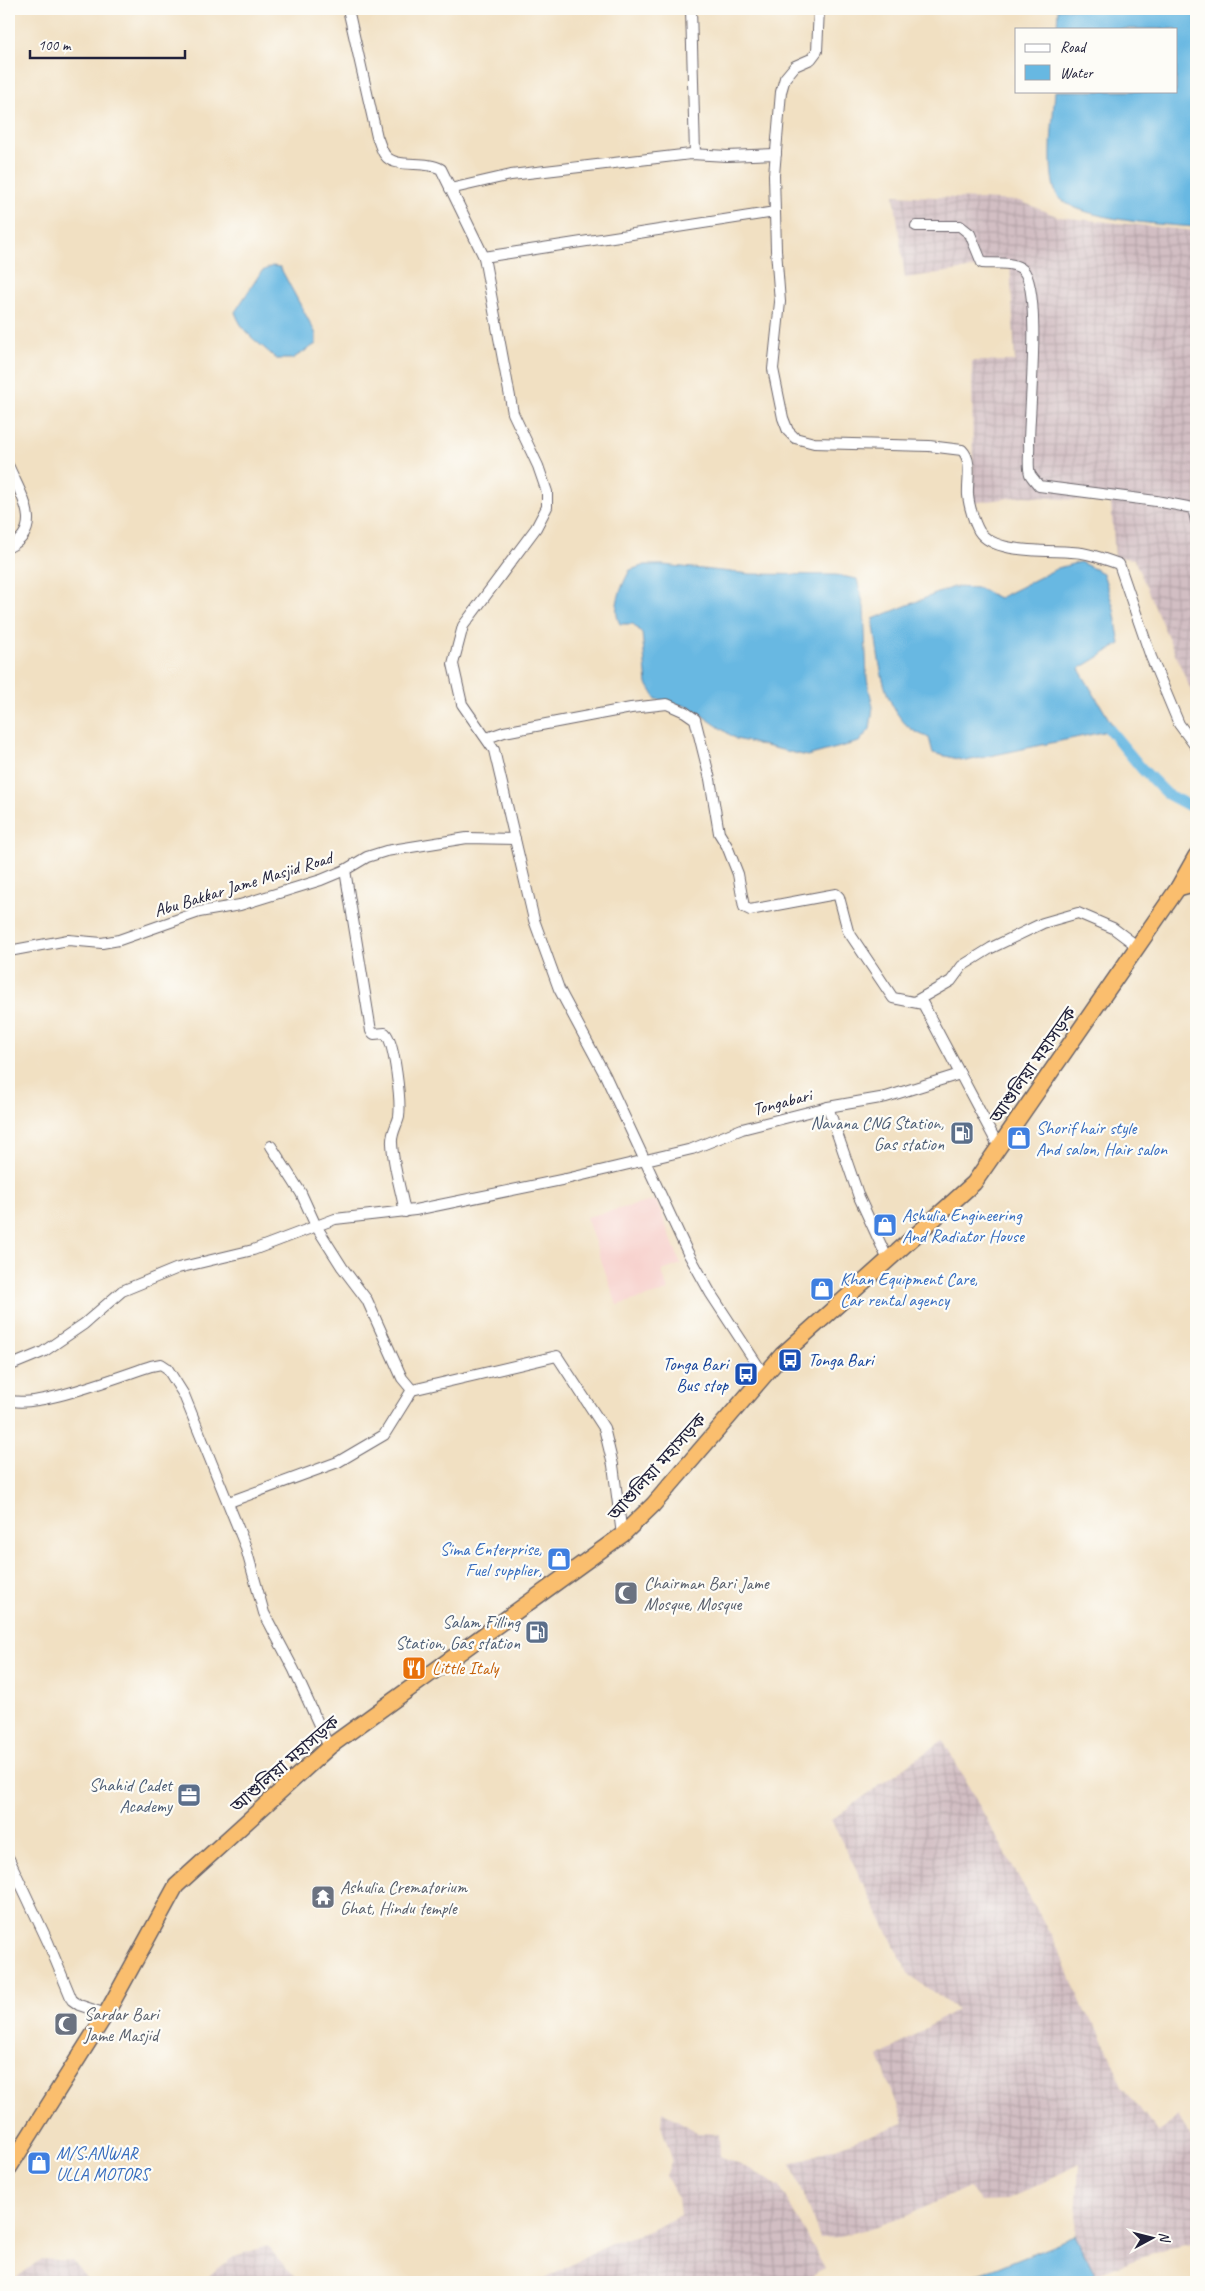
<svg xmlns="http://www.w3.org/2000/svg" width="1205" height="2291" font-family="Caveat,'Noto Sans Bengali',sans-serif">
	<defs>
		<pattern id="industrial-grid" width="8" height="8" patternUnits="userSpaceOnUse" patternTransform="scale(1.25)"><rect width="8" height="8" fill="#d2bec3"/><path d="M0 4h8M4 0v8" fill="none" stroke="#b4a3a8"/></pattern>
	</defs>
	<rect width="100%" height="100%" fill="#fdfcf7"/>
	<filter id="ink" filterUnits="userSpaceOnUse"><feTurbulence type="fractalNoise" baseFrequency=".02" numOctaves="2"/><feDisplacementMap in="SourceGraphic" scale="10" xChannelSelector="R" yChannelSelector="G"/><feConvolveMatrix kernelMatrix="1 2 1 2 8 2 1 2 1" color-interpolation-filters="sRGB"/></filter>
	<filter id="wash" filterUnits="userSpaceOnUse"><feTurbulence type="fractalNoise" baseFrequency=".0096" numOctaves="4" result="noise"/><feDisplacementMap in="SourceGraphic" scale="20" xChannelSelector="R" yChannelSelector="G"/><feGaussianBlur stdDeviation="1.12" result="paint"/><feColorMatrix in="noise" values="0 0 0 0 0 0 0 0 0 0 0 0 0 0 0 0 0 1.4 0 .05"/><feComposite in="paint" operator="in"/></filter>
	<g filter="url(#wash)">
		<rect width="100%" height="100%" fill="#f1e0c2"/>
		<path fill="#f7d0cc" d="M656,1200l25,64 -19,7 6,20 -51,14 -31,-88z"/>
		<g fill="url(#industrial-grid)">
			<path d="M894,195l126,6 39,16 137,14v471l-62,-143 -19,-2 -4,-54 -87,-7 -51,7 -1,-142h43l-5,-98 -105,15z"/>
			<path d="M943,1740l116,210 26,62 17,23 20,51 37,47 19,-17 18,30v96l-27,5 -74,28 -20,-39 4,-72 -71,36 -28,1 -11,-14 -67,31 -62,19 -20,1 -29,-74 113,-41 -25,-66 78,-48 -48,-34 -78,-155z"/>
			<path d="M662,2111l37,22 20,1 1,22 32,14 28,17 45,81 -27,14h-259l71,-38 42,-14 28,-15 -2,-17 -12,-22 6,-17 -11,-34z"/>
			<path d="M267,2246l32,36h-99l35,-26z"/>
			<path d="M41,2259l32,2 16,21h-78z"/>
		</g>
		<g fill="#67b8e2" stroke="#446d8e">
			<path d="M1058,9h138v218c-28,-2 -131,-7 -141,-36 -8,-25 -2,-72 0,-100h121v-62h-119z"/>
			<path d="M272,266l8,1 36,67v10l-24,15h-16c-17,-18 -32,-22 -41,-47l26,-40z"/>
			<path d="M1080,562l23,11 11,36 6,35 -41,25 34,57 -10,6 -137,29 -33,-8 -4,-15c-6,-3 -13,-5 -18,-9 -31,-25 -32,-74 -38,-110l80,-32 26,1 20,10 59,-30z"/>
			<path d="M645,565h18l88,9 85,1 21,4 7,28 3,72 6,28 -3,22 -11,13 -52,14 -71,-17 -46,-32 -34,-8 -9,-15 -5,-51 -9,-9h-13c-9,-16 2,-39 10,-54z"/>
			<path d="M1075,2236l24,46h-146l40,-13z"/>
		</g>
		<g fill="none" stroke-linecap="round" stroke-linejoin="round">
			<path stroke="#67b8e2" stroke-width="11" d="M1109,729l33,40 25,25 28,15"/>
		</g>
	</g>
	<g filter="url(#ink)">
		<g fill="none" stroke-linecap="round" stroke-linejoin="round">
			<g stroke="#6a646a" stroke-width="12">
				<g id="minor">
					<path d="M348,9l29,128c3,6 4,13 8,18 9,14 40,5 56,14l43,88 29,156 25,53 9,26v15l-11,21 -73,98 -10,38 9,40 32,46 40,170 25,69 46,86 82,176 24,43 53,81"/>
					<path d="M691,9l4,145"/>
					<path d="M819,9l-2,42 -6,8 -16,7 -10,12 -4,14 -7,83 2,75 4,52 -7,67 10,49 5,13 7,7 19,5 115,3 33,4c11,11 5,31 6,45 1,11 6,27 11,36 16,25 75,18 103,22 12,2 25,7 37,11l32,93 28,67 17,23"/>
					<path d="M450,189l61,-14 180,-21 36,2 49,-2"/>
					<path d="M916,226h44l10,8 12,29c12,1 32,-2 41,7 19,20 6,141 6,173 1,9 -2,22 1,31 2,4 7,9 9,12l117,15 37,7 3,13"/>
					<path d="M484,257l291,-45"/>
					<path d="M9,467c12,28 36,62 0,80"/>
					<path d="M487,738l17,-6 127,-24 36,-4 18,8 10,7 15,60 9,54 8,13 11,28 6,33 6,3 75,-14 11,-2 3,3 9,34 45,67 30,6 76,143"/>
					<path d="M345,870l26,161 3,3 11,-1c10,9 16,69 14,84 -2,8 -8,17 -7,26 1,23 9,47 13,69"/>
					<path d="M9,951l59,-11 34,3 17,-3 80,-28 41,-7 81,-25 24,-10 22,-13 19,-6 81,-13 48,1"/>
					<path d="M914,1002l37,-21 11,-15 29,-18 52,-25 35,-10 35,15 24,18"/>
					<path d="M828,1107l31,90 29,63"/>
					<path d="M271,1146l30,47 15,33 26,41 25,33 35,78 10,12"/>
					<path d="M9,1366l34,-14 41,-28 38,-33 56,-23 75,-18 82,-31 80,-9 151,-31 126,-30 50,-20 86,-22 58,-10 74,-23"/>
					<path d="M9,1400c24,10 114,-25 142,-34l10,-2 6,4 17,27 61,150 19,68 30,57 35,77"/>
					<path d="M229,1502l109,-40 46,-27 28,-45 145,-34 47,72 9,37 9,70"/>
					<path d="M9,1859l39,83 24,58 7,5 27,9"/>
				</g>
			</g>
			<g stroke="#6a646a" stroke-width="18">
				<g id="highway">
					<path d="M1178,888l18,-5"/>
					<path d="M9,2168l97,-154 70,-128 153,-139 293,-212 31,-30 129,-150 192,-172 204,-295 18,-32"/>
				</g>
			</g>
			<use href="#minor" stroke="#fff" stroke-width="10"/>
			<use href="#highway" stroke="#fabe6e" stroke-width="15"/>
		</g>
	</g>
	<defs>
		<g id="fuel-square" transform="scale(1.25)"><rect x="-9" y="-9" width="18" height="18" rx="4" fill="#5c6f8a" stroke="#fdfcf7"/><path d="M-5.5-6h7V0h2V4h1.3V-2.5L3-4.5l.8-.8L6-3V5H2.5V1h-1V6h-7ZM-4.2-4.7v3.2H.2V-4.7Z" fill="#fff"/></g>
		<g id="shop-square" transform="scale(1.25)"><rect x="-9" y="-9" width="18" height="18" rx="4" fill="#3f7fe0" stroke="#fdfcf7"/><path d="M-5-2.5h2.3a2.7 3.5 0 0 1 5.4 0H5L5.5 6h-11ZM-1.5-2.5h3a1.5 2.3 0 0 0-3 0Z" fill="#fff"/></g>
		<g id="bus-square" transform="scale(1.25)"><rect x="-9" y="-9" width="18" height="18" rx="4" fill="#1a4fb4" stroke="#fdfcf7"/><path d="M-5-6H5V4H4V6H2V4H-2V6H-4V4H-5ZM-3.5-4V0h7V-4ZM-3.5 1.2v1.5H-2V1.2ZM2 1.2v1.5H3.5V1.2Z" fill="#fff"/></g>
		<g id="mosque-square" transform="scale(1.25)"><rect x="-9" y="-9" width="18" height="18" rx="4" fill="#6b7280" stroke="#fdfcf7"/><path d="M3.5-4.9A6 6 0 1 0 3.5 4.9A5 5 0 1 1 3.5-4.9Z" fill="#fff"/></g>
		<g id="restaurant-square" transform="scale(1.25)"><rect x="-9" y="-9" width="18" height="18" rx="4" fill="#e8710a" stroke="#fdfcf7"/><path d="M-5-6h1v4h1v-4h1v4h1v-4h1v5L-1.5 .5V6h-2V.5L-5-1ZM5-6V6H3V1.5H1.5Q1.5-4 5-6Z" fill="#fff"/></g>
		<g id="office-square" transform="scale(1.25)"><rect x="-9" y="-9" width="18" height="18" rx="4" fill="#5c6f8a" stroke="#fdfcf7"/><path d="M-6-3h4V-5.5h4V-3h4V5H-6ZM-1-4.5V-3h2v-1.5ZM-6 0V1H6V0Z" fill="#fff"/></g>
		<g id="temple-square" transform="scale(1.25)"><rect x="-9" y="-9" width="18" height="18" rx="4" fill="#6b7280" stroke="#fdfcf7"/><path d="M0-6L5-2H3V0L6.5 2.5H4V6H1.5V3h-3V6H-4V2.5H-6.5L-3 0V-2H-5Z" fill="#fff"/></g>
	</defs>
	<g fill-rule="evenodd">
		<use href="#fuel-square" x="962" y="1133"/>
		<use href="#shop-square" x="1019" y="1138"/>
		<use href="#shop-square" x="885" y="1225"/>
		<use href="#shop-square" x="822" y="1289"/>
		<use href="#bus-square" x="790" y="1360"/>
		<use href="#bus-square" x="746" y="1374"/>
		<use href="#shop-square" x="559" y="1559"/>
		<use href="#mosque-square" x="626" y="1593"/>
		<use href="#fuel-square" x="537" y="1632"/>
		<use href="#restaurant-square" x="414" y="1668"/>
		<use href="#office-square" x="189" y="1795"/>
		<use href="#temple-square" x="323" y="1897"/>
		<use href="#mosque-square" x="66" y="2024"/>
		<use href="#shop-square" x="39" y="2163"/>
	</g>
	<g text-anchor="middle" stroke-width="4.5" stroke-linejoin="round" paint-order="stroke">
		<g font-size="18" fill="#22223b" stroke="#fdfcf7">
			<text transform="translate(243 884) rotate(-17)" y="6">Abu Bakkar Jame Masjid Road</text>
			<text transform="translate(1033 1065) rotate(-55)" y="6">আশুলিয়া মহাসড়ক</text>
			<text transform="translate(782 1102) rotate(-15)" y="6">Tongabari</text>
			<text transform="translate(657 1467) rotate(-48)" y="6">আশুলিয়া মহাসড়ক</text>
			<text transform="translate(285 1764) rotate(-41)" y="6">আশুলিয়া মহাসড়ক</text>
		</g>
		<g font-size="18" fill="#4e5e75" stroke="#fdfcf7" text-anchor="end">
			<text x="944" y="1129">Navana CNG Station,<tspan x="944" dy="21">Gas station</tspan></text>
			<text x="520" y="1628">Salam Filling<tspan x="520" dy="21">Station, Gas station</tspan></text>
			<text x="172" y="1791">Shahid Cadet<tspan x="172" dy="21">Academy</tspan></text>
		</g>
		<g font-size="18" fill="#366cbe" stroke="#fdfcf7" text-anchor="start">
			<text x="1036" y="1134">Shorif hair style<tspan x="1036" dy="21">And salon, Hair salon</tspan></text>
			<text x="902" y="1221">Ashulia Engineering<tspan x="902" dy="21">And Radiator House</tspan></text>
			<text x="840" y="1285">Khan Equipment Care,<tspan x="840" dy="21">Car rental agency</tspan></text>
			<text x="542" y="1555" text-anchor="end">Sima Enterprise,<tspan x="542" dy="21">Fuel supplier,</tspan></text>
			<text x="56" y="2159">M/S.ANWAR<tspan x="56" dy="21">ULLA MOTORS</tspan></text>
		</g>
		<g font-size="18" fill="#164399" stroke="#fdfcf7" text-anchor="start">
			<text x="808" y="1366">Tonga Bari</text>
			<text x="728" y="1370" text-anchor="end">Tonga Bari<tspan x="728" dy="21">Bus stop</tspan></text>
		</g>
		<g font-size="18" fill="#5b616d" stroke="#fdfcf7" text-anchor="start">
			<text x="644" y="1589">Chairman Bari Jame<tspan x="644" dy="21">Mosque, Mosque</tspan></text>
			<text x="340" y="1893">Ashulia Crematorium<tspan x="340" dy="21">Ghat, Hindu temple</tspan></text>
			<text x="84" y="2020">Sardar Bari<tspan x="84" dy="21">Jame Masjid</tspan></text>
		</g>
		<g font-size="18" fill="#c56008" stroke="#fdfcf7" text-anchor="start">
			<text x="432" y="1674">Little Italy</text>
		</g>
	</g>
	<rect width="1205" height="2291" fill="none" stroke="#fdfcf7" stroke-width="30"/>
	<rect x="1015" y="28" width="162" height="65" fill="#fdfcf7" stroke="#a5a5ac"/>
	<rect x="1025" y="44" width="25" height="8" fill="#ffffff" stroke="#a5a5ac"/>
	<text x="1060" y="52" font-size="15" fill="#22223b">Road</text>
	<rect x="1025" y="65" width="25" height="15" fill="#67b8e2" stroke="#a5a5ac"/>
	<text x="1060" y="78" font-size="15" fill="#22223b">Water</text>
	<g transform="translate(1152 2238) rotate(83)" stroke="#fdfcf7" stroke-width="4" paint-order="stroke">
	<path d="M0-4L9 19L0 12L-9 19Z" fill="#22223b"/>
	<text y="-8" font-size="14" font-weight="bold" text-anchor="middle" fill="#22223b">N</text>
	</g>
	<path d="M30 50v8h155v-8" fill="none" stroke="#22223b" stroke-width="2.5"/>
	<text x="38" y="50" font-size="15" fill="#22223b" stroke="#fdfcf7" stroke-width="4" paint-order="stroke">100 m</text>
</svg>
